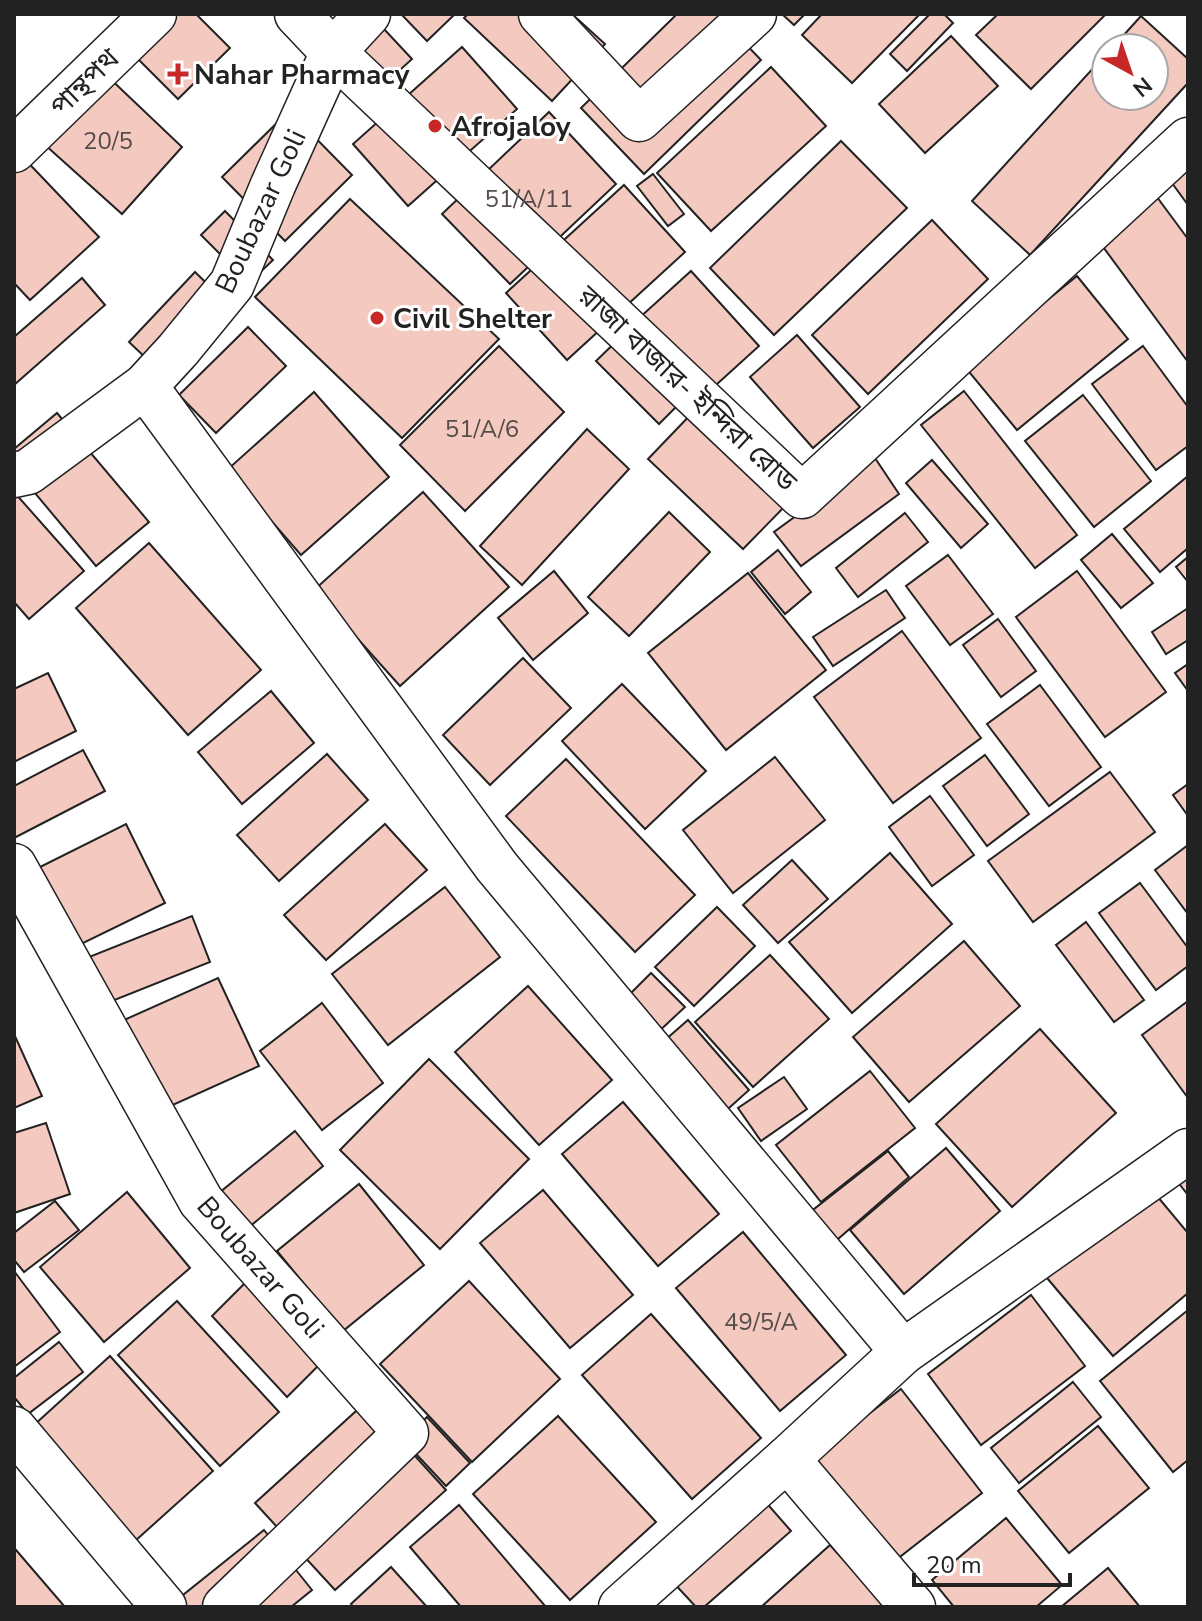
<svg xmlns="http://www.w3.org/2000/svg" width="1202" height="1621" font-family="'Nunito Sans','Noto Sans Bengali',sans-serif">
	<rect width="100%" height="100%" fill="#fff"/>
	<g fill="#f3c9c0" stroke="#222" stroke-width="2">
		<path d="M162,14h34l34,34 -52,51 -50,-50z"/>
		<path d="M350,14h20l42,45 -50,46z"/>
		<path d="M401,14h54l-28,27z"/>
		<path d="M468,14h104l33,30 -53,57 -88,-83z"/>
		<path d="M677,14h40l44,46 -117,114 -63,-66z"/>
		<path d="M782,14h23l-11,11z"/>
		<path d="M822,14h98l-68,69 -50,-48z"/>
		<path d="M930,14h14l9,9 -46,48 -17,-17z"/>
		<path d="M998,14h108l-75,75 -55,-54z"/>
		<path d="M1141,16l47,43v24l-158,172 -58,-54 134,-147v42h48v-48h-42z"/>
		<path d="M951,36l47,50 -73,67 -46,-49z"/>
		<path d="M462,47l55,62 -109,97 -55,-62z"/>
		<path d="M771,67l55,59 -115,105 -54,-58z"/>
		<path d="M102,71l80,76 -60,67 -88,-79z"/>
		<path d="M289,111l63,64 -67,66 -63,-64z"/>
		<path d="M549,112l67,72 -106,100 -68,-70z"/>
		<path d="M841,141l66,67 -133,127 -64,-67z"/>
		<path d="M1188,148v57l-27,-37z"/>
		<path d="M18,152l81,85 -69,63 -16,-17v-126z"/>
		<path d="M653,174l31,40 -16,12 -31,-40z"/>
		<path d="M624,185l61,67 -118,108 -61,-67z"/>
		<path d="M1154,193l34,46v123l-93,-126z"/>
		<path d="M350,199l149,140 -97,99 -147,-141z"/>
		<path d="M225,211l48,49 -24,23 -48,-48z"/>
		<path d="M932,220l56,59 -120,115 -56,-59z"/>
		<path d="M691,271l68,75 -53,48 -68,-75z"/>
		<path d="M195,272l38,37 -66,69 -38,-36z"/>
		<path d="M1077,276l51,63 -111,91 -52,-63z"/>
		<path d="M82,278l23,27 -91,80v-48z"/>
		<path d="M248,327l38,39 -70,67 -37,-38z"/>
		<path d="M626,332l63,62 -30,30 -63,-63z"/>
		<path d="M797,335l63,72 -47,41 -63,-71z"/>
		<path d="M499,346l65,66 -99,99 -65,-66z"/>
		<path d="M1143,346l45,61v39l-32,24 -64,-86z"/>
		<path d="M964,391l113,144 -42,33 -114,-143z"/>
		<path d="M314,392l75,85 -88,78 -74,-85z"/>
		<path d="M1083,395l68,86 -57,46 -69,-86z"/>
		<path d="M696,409l95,91 -48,49 -95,-90z"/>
		<path d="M57,413l92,109 -53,44 -82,-98v-19z"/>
		<path d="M587,429l42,40 -107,116 -42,-39z"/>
		<path d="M875,458l24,36 -98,72 -27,-34z"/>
		<path d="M932,460l56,64 -27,24 -55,-65z"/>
		<path d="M1188,476v72l-28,24 -36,-43z"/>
		<path d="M14,492l70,79 -55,48 -15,-17z"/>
		<path d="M423,492l86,95 -109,99 -86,-96z"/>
		<path d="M669,512l41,40 -81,84 -41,-39z"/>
		<path d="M905,513l23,29 -70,55 -22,-29z"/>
		<path d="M1112,534l41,49 -32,25 -40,-48z"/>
		<path d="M149,543l112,127 -73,65 -112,-127z"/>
		<path d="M778,550l33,42 -26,22 -34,-42z"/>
		<path d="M948,555l45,59 -43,31 -44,-59z"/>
		<path d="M1188,557v25l-12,-15z"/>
		<path d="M554,571l34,42 -55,47 -35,-42z"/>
		<path d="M1077,571l89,121 -61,45 -89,-120z"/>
		<path d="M748,573l78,97 -100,80 -78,-97z"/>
		<path d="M886,590l19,28 -72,48 -20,-29z"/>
		<path d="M1188,608v32l-22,14 -14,-22z"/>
		<path d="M998,619l38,52 -35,26 -38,-52z"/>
		<path d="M902,631l79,107 -88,65 -79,-106z"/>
		<path d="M523,658l48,50 -81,77 -47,-50z"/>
		<path d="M1188,664v27l-13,-18z"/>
		<path d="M48,673l28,58 -62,31v-73z"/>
		<path d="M622,684l84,87 -61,58 -83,-88z"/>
		<path d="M1040,685l61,82 -52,39 -62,-82z"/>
		<path d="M271,691l43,52 -72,61 -44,-52z"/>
		<path d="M83,750l22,41 -91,47v-52z"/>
		<path d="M327,754l41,46 -89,81 -42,-46z"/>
		<path d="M985,755l44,59 -42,32 -44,-60z"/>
		<path d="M775,757l50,63 -92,73 -50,-63z"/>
		<path d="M566,759l129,136 -60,57 -129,-136z"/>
		<path d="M1110,772l45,60 -122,90 -45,-61z"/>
		<path d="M1188,784v32l-15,-21z"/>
		<path d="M930,796l44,59 -42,31 -43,-59z"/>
		<path d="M126,824l39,79 -92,45 -39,-78z"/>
		<path d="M385,824l42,46 -101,90 -42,-45z"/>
		<path d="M1188,845v69l-33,-44z"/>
		<path d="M890,853l62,71 -100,89 -63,-71z"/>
		<path d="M792,860l36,39 -50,44 -35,-38z"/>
		<path d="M1140,883l48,65v18l-32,24 -57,-77z"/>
		<path d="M445,887l55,70 -112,88 -56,-71z"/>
		<path d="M717,907l38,39 -61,60 -39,-39z"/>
		<path d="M192,916l18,46 -108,43 -18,-46z"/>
		<path d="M1086,922l58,78 -30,22 -58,-77z"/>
		<path d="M964,941l56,65 -111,96 -56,-65z"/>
		<path d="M770,955l59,64 -76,68 -58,-65z"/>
		<path d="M651,973l34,34 -29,27 -33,-33z"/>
		<path d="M218,978l41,88 -115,52 -40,-89z"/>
		<path d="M528,986l84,94 -73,65 -84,-93z"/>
		<path d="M1188,1001v97l-46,-63z"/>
		<path d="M322,1003l61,80 -61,47 -62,-79z"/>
		<path d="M688,1020l61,70 -30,27 -62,-70z"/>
		<path d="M1040,1029l76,84 -104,94 -76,-83z"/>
		<path d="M14,1034l28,62 -28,12z"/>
		<path d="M429,1059l100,100 -89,90 -100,-99z"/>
		<path d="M870,1071l45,57 -94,74 -45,-57z"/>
		<path d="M784,1077l23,32 -46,32 -23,-33z"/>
		<path d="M623,1102l96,112 -61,52 -96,-112z"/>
		<path d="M46,1123l24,71 -56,19v-80z"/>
		<path d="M295,1131l28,35 -75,62 -29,-35z"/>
		<path d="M946,1148l54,63 -96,83 -54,-64z"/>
		<path d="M888,1151l21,26 -79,69 -26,-29z"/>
		<path d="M1188,1172v23l-11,-14z"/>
		<path d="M359,1184l65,81 -81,66 -66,-80z"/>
		<path d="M543,1190l90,105 -63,53 -90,-105z"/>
		<path d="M1152,1190l36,43v60l-75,63 -66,-78z"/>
		<path d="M127,1192l63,76 -86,74 -64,-75z"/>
		<path d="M55,1201l24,29 -55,42 -10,-12v-27z"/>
		<path d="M743,1232l103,123 -66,56 -104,-123z"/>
		<path d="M14,1271l46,61 -46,35z"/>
		<path d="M248,1280l76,80 -37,37 -75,-81z"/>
		<path d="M469,1281l91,98 -88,83 -92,-98z"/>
		<path d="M1031,1295l54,71 -104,79 -53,-71z"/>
		<path d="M177,1301l102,111 -59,54 -102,-111z"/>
		<path d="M1188,1310v150l-15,12 -73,-91z"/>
		<path d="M651,1314l110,124 -69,61 -110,-124z"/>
		<path d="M59,1342l24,30 -55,42 -14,-17v-19z"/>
		<path d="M110,1356l103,115 -88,79 -102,-115z"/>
		<path d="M1073,1382l28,35 -82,66 -28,-35z"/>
		<path d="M901,1389l81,104 -90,70 -80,-105z"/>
		<path d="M366,1402l80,88 -111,100 -80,-87z"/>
		<path d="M558,1416l98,106 -86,78 -97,-106z"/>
		<path d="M427,1417l43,46 -24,23 -43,-46z"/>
		<path d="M1098,1426l51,62 -80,65 -51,-62z"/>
		<path d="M763,1499l28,32 -87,76h-8l-25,-27z"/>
		<path d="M459,1505l87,102h-85l-51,-60z"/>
		<path d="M1006,1518l56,67 -26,22h-82l-22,-27z"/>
		<path d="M264,1530l48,60 -21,17h-107l-6,-8z"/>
		<path d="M830,1545l56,62h-125z"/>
		<path d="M16,1550l49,57h-51v-55z"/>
		<path d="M391,1567l36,40h-74l-2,-3z"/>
		<path d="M1108,1568l32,39h-79z"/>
	</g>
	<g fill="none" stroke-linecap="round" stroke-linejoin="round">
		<g stroke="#222" stroke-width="47">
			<g id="street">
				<path d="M297,14l36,38 469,444 386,-356"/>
				<path d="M541,14l98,105 115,-105"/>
				<path d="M145,386l352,481 406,485"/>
				<path d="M14,475l14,-3 117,-86 33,-36 54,-66 41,-99 60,-133 35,-38"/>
				<path d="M14,866l187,335 205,232 -181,174"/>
				<path d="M14,1429l150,178"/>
				<path d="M787,1459l126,148"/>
				<path d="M621,1607l166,-148 116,-107 285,-201"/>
			</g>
		</g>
		<g stroke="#222" stroke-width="47">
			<path id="secondary" d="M14,150l140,-136"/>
		</g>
		<use href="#street" stroke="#fff" stroke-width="44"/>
		<use href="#secondary" stroke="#fff" stroke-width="44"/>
	</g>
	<g fill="#c62828" stroke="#fff" stroke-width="3">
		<path d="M174 62h8v8h8v8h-8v8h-8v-8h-8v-8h8z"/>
		<circle cx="435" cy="126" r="8"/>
		<circle cx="377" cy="318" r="8"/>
	</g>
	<g text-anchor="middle" stroke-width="6" stroke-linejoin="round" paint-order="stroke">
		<g font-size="24" fill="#564c4a">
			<text x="108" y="149">20/5</text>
			<text x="529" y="207">51/A/11</text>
			<text x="482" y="437">51/A/6</text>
			<text x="761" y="1330">49/5/A</text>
		</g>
		<g font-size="28" font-weight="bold" fill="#222" stroke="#fff" text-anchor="start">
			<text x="194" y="84">Nahar Pharmacy</text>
			<text x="451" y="136">Afrojaloy</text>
			<text x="393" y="328">Civil Shelter</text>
		</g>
		<g font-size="28" fill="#222" stroke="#fff">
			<text transform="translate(84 82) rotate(-44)" y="10">পান্থপথ</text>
			<text transform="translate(260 211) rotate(-65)" y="10">Boubazar Goli</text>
			<text transform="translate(688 388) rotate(43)" y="10">রাজা বাজার- ইন্দিরা রোড</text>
			<text transform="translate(261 1267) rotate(49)" y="10">Boubazar Goli</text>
		</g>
	</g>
	<rect width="1202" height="1621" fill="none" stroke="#222222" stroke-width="32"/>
	<g transform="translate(1130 72) rotate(140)"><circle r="38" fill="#ffffff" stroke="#a7a7a7" stroke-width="2"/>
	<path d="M0-6L14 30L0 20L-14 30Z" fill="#c62828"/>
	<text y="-12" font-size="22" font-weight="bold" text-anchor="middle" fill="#222222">N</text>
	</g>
	<path d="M914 1573v12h156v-12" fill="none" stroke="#222222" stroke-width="4"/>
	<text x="926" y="1573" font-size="24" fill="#222222" stroke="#ffffff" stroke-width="6" paint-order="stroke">20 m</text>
</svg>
